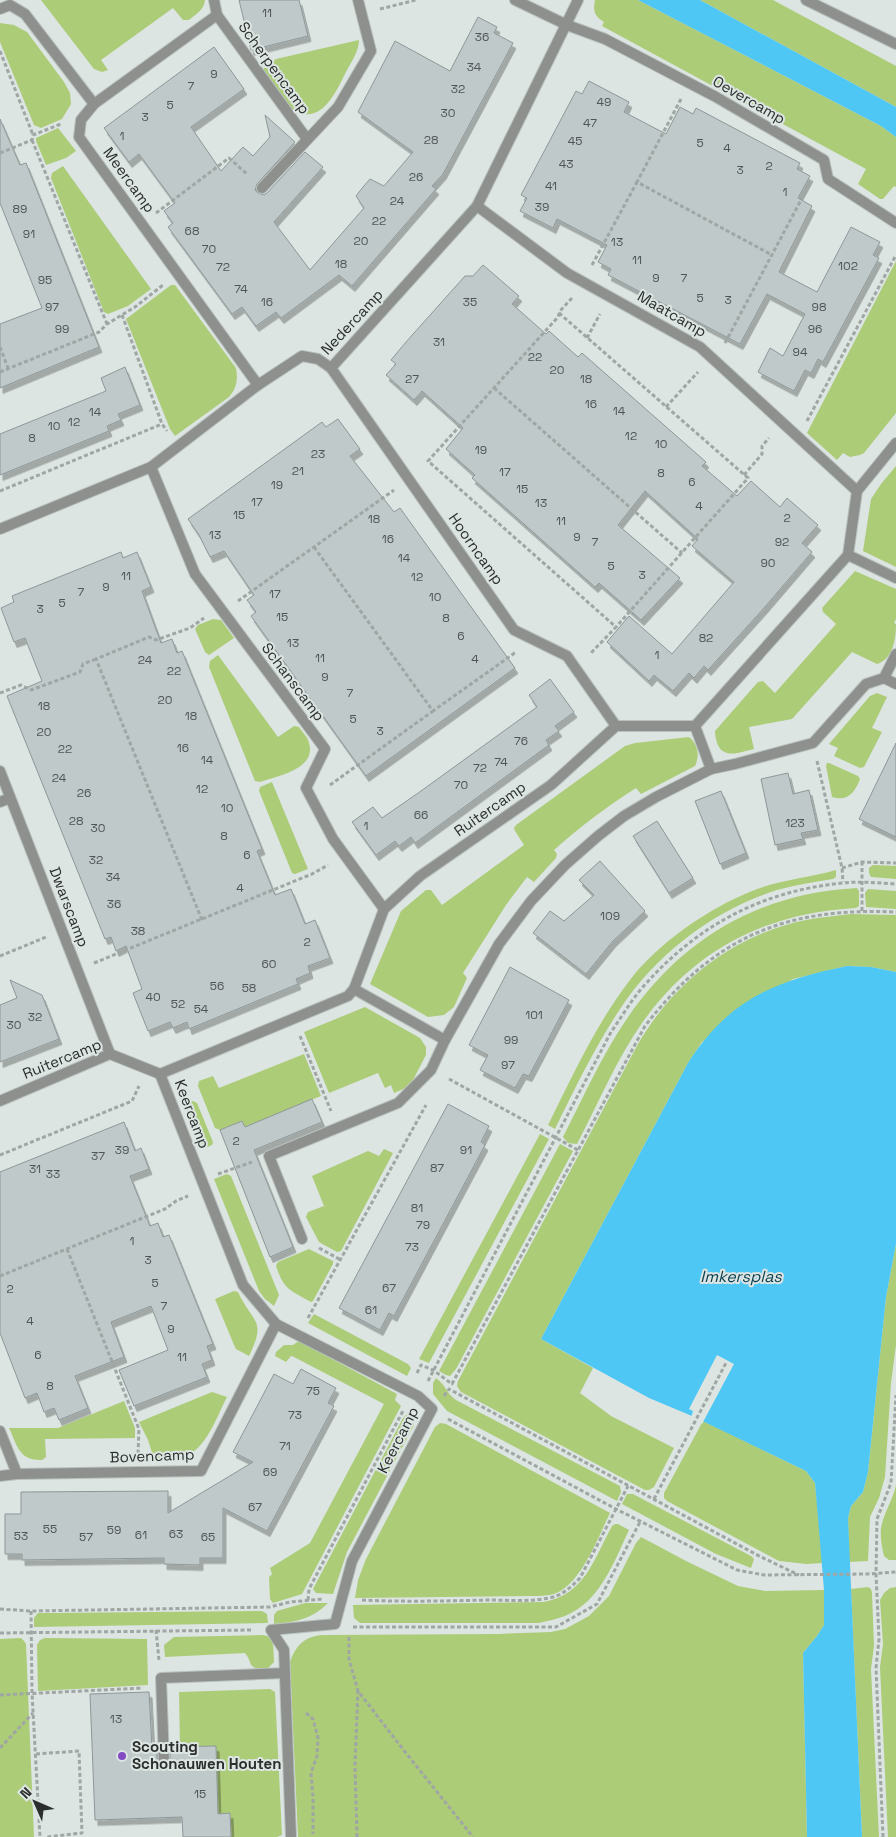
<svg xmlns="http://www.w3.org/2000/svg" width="896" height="1837" font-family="'Space Grotesk',sans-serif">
	<defs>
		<filter id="shadow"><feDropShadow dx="3" dy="5.5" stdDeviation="0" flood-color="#0004"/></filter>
	</defs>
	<rect width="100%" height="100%" fill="#dce5e2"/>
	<g fill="#accc78">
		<path d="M41,0h164c-1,10 -9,14 -16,20h-6l-10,-12 -72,52 7,10 -6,2 -8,-3z"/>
		<path d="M595,0h43l243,126 15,11v50l-2,-1 -11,13h-3l-22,-15 8,-15 -264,-143 2,-4c-10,-6 -11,-11 -9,-22z"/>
		<path d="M700,0h73l123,66v41z"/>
		<path d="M0,23l14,2 13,7 37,50 6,11 1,11 -9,15 -21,9 -7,-3 -34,-83z"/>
		<path d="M359,40c-1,14 -7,20 -13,32 -10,20 -26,57 -55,36l-29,-38 14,-11z"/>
		<path d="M58,128l18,23 -10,7 -20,7 -10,-24v-3z"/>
		<path d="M63,166l88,123 -23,17 -20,8 -4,-2 -53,-134 1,-5z"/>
		<path d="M896,261v152l-32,40 -4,2 -10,2 -7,-4 -6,7 -30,-27z"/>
		<path d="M171,285h4l61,83c2,11 1,20 -7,29l-54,39 -5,-7 -44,-110z"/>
		<path d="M896,466v101l-33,-16 8,-52 10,-15z"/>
		<path d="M855,571l41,18v30l-2,4 2,1c0,15 -3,35 -19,40l-25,-12 -60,67 -43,8 5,22c-13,3 -31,11 -37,-6 -1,-5 -2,-7 -2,-12l43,-49 5,-1 12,12 61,-69 -13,-12 -1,-4z"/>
		<path d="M213,619l8,1 13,18 -25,17 -4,-3 -10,-23 3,-4z"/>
		<path d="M218,655l60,82 16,-11 5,1c3,5 9,10 10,16 8,26 -32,33 -49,39l-5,-1 -46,-114 1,-6z"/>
		<path d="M877,693l10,4 -15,31 10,4 -18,35 -4,1 -26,-12 4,-8 -9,-4 41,-48z"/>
		<path d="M689,737c9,7 11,19 6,29l-52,27 -2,1 -5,-6c-30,19 -56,39 -82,62l3,4 -1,4 -22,24 -7,-5 -21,28 -43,68 4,5 -13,29 -10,8 -16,2 -58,-33 31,-73 25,-21h5l11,15 82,-60 -9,-14 -1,-3 2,-3 109,-79 10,-3z"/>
		<path d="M827,763h2l29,13 2,3c-5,13 -12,23 -28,18l-6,-31z"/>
		<path d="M272,782l36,87 -13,5 -3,-1 -33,-82 1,-4z"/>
		<path d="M873,865l23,1v13l-25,-2 -2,-4v-5z"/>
		<path d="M836,870v7l-3,2c-19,3 -37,6 -56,11 -63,20 -121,64 -157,119 -25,38 -45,79 -65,120l-7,-4c25,-50 48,-101 82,-145 28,-37 79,-72 122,-89 27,-11 56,-13 84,-21z"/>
		<path d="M857,888l2,3v15l-3,2c-90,5 -161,41 -214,115 -26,37 -44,81 -65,121l-9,-1 -5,-6c20,-39 38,-80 63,-117 55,-81 133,-127 231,-132z"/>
		<path d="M868,889l28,2v18l-30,-2 -1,-14z"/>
		<path d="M851,914l45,1v57l-25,-5 -24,-1 -54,13 -91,63 -14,21 -147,276 52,29 -13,25 31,23 63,32 -20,39 -5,3h-4l-184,-98 -4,-6 1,-5 180,-337c36,-62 97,-110 168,-124 15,-3 30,-4 45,-6z"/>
		<path d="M365,1007l55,31 6,9v8l-13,25 -5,7 -14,6 -3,-8 -6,3 -7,-15 -49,20 -25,-61z"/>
		<path d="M304,1054l17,42 -76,31 -3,-6 -22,9 -5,-2 -17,-42 1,-5 14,-5 6,12z"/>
		<path d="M193,1101l4,2 16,39 -1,3 -7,3 -4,-2 -17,-42z"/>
		<path d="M540,1134l9,5 -120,224 -10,-4z"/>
		<path d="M560,1144l13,7 -117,218 -6,7 -4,-1 -7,-4z"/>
		<path d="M384,1149l9,4 -52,98 -4,1 -18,-10 -13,-25 2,-5 16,-6 -12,-30 56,-25 11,5z"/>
		<path d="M227,1174l4,2 48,119 -5,11 -9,-7 -6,-8 -45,-112z"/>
		<path d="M896,1244v101l-5,38 -6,94 -6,21 -9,19 -2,44 -19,1 -1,-44 3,-12 12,-14 5,-20 18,-175z"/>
		<path d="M309,1249l24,12v3l-20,37 -2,1c-21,-12 -27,-12 -35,-36l2,-4z"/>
		<path d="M234,1291l4,1c15,32 29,27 11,64l-13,-7 -2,-4 -19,-46z"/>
		<path d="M314,1314l94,50 3,4 -4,8 -99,-53z"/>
		<path d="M299,1341l98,53 -2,6 6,6 -99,188 -29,9 -3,-4 -1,-22 3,-3 -2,-6 40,-25 74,-139 -90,-47 -3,-1 -5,6 -11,-6 1,-4 8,-7h9z"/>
		<path d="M436,1378c9,6 11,16 20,22l164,86 1,6 -4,9 -170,-90 -14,-17v-11z"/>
		<path d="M212,1392l15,5c-11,21 -21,54 -46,61 -8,2 -18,1 -27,1l-6,-19 -9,-18z"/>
		<path d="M124,1401l11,27v10l-90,1 1,18 -4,3c-23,1 -25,-15 -33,-32h49z"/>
		<path d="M413,1413l1,12 -67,127 -14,42 -17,-1 -3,-4 90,-171 4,-4z"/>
		<path d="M703,1421l103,50 9,12 8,80 -17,1 -27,-3 -112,-60 -3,-3v-5z"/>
		<path d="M440,1423l6,1 164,89c-12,24 -29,72 -56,81 -8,2 -16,2 -23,2l-176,2 3,-18 8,-21 69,-132z"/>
		<path d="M896,1485v75h-7l-5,-4c-2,-8 -4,-20 -3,-28 3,-16 12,-28 15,-43z"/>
		<path d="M627,1494h6l118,62 3,3 -3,9 -35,-14 -94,-50z"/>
		<path d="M615,1524h3l11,6c-15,32 -29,72 -64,86 -8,3 -18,5 -26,7h-179l-6,-5 -1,-13 190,-3c41,-6 51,-43 69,-76z"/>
		<path d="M641,1537l45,24 52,25 27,5 59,-1v35l-7,11 -14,17 4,184h-509l-8,-175c6,-17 15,-26 33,-27l175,-1 53,-2 14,-3 24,-13 20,-20 27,-53z"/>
		<path d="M868,1587l3,2 1,4 2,53 -3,23 8,168h-17l-11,-248z"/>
		<path d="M896,1587v250h-8l-8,-170 3,-23 -3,-44 4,-7 6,-5z"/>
		<path d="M305,1603h23c-16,16 -32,19 -54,21v-9l3,-4z"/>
		<path d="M262,1611l5,3 1,9 -234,4v-9l4,-5h13z"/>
		<path d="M263,1635l8,2 2,5 1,20 -7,7c-21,0 -13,-5 -22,-16l-80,4 -1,-12 10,-8z"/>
		<path d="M21,1638l3,3 2,3 8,193h-34v-198z"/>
		<path d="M45,1638l102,1 1,46 -110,6 -1,-46 3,-5z"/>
		<path d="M270,1689l5,3 7,143 -5,2h-46l-1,-24 -12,1 -2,-68 -36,1 -1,-55z"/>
	</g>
	<g fill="#4fc7f4">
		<path d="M638,0h62l196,107v30l-15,-11z"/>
		<path d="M847,966l24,1 25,5v272l-10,53 -18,175 -5,20 -12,14 -3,12 14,319h-55l-4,-184 14,-17 7,-11v-35l-9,-107 -9,-12 -114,-55 -43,-18 -108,-59 147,-276c41,-64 87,-82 159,-97z"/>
	</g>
	<path fill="#dce5e2" d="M717,1355l17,9 -32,60 -11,-6 2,-7 -4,-2z"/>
	<g fill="#bfc9ca" stroke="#8e9798" filter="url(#shadow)">
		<path d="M239,0h60l9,36 -57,14z"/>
		<path d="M478,17l19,10 -3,6 19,10 -70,131 -11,12 4,3 -84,97 -13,-11 -58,43 -5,-6 -20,14 -14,-19 -10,7 -64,-87 5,-4 -9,-12 11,-8 -36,-49 -10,8 -25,-34 110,-81 30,42 -53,38 30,44 22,-24 10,9 17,-19 -5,-22 30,27 -38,42 -2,6 3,3 6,2 3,-2 38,-41 18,15 -49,55 36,48 54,-62 -8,-12 7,-9 7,-8 14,7 29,-34 -55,-40 37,-71 55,30z"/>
		<path d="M589,81l40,21 -5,10 42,22 14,-27 13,7 3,-6 104,55 -3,6 13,7 -12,22 14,8 -33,66 38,20 34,-65 29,15 -7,13 6,3 -56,104 -5,-3 -7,14 -6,-3 -11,21 -36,-19 12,-24 13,8 22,-42 -38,-20 -27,50 -132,-69 3,-6 -13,-7 9,-17 -50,-26 -4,9 -33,-17 7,-13 -6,-3 55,-104 6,3z"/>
		<path d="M0,119l20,46 6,-2 73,184 -99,41v-64l42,-16 -42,-105z"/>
		<path d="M483,265l36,31 -7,8 34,30 3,-3 29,26 4,-4 124,109 -4,4 35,30 14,-15 29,26 7,-9 31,27 -16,18 10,9 -48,56 -56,62 -4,-4 -10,12 -5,-5 -16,18 -19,-16 -5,6 -42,-39 22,-26 43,38 62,-72 -42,-36 6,-7 -53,-48 -27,34 62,53 -39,42 -42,-37 -4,4 -123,-109 3,-3 -29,-26 17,-21 -41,-37 -8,9 -28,-25 10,-11 -5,-4 15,-18 59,-66h8z"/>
		<path d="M125,367l15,38 -22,9 3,6 -14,6 2,5 -109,44v-41l106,-43 -5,-13z"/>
		<path d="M338,419l22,30 -10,7 44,56 6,-4 115,160 -149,108 -115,-160 5,-4 -9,-12 7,-5 -30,-44 -14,6 -11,-22 -11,-16 134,-97 4,5z"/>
		<path d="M121,552l2,6 14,-6 14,35 -9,4 19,52 11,-4 5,14 5,-2 80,198 -5,2 18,44 16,-6 14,35 10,-4 15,38 -22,8 2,7 -14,6 2,5 -109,45 -2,-7 -14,6 -3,-6 -22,9 -15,-38 9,-4 -16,-43 -10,5 -5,-14 -6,2 -98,-243 35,-15 -17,-43 -11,4 -13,-34 13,-6 -2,-6z"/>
		<path d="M550,679l24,33 -19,14 4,5 -13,9 3,5 -134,98 -4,-6 -12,9 -4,-5 -19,14 -24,-33 21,-15 9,11 39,-27 116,-84 -8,-12z"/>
		<path d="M896,743v94l-37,-18z"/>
		<path d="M788,773l5,21 16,-4 9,40 -17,3 2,6 -28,6 -14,-66z"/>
		<path d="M721,791l25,62 -26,11 -25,-63z"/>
		<path d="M657,821l36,57 -24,15 -36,-57z"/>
		<path d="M600,861l45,50 -32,30 -27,33 -53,-41 17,-22 14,10 30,-26 -15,-15z"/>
		<path d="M510,967l59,33 -40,76 -6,-2 -8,14 -35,-18 8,-15 -19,-10z"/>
		<path d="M10,980l32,15 17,44 -59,23v-57l17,-7z"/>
		<path d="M312,1099l10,23 -68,28 39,97 -23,10 -50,-127 22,-9 3,6z"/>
		<path d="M448,1104l41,22 -8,16 4,3 -91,171 -5,-3 -9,17 -41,-22z"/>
		<path d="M124,1122l11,29 6,-3 8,21 -19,7 20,50 8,-3 5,14 6,-2 44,109 -6,2 5,14 -10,4 5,13 -73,29 -15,-36 49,-20 -17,-44 -40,16 13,35 -49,19 13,32 -29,12 -5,-12 -10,4 -7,-19 -12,5 -25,-65v-161z"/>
		<path d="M301,1369l35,19 -8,15 6,3 -67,125 -44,-23v50h-23v7l-36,-1v-6l-142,2v-6h-17v-40h16v-22l147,-1v22l85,-51 -20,-10 41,-78 19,10z"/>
		<path d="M149,1692l3,56h5v15l3,5 5,1 5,-4v-18l46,-1 2,68 12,-1 1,24h-48l-1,-20 -87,3 -5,-126z"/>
	</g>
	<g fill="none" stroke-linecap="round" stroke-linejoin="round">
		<g stroke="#b8c0be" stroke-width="12">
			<g id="lane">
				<path d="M262,188l76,-81 33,-56 -13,-51"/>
				<path d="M884,678l12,6"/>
				<path d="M164,1762l-3,-84 124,-5"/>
			</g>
		</g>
		<g stroke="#b8c0be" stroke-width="12">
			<g id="street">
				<path d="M214,0l3,15"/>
				<path d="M515,0l52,25 38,14 111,58 108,63 4,19 68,44"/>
				<path d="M806,0l90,44"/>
				<path d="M0,9l10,-4 15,9 69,90 -13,16 -2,17 179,248"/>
				<path d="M94,104l123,-89 90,124"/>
				<path d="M477,206l90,67 133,74 157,144"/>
				<path d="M331,368l183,262 53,26 49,70"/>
				<path d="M151,467l44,107 130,175 -19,39 27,51 51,70"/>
				<path d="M0,529l151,-62 107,-82 44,-29 16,3 13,9 146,-162 101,-206"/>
				<path d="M848,555l48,23"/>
				<path d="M695,726l16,43"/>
				<path d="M0,771l110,283"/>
				<path d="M0,802l10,-4"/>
				<path d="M354,989l91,51"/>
				<path d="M160,1074l83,211 33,39 142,72 14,13 -80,152 -17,63 -64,6 13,20 7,187"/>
				<path d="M0,1101l110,-47 50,20 188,-78 6,-7 30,-80 36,-33 131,-91 65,-59h79l153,-171 9,-64 39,-48"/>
				<path d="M302,1239l-33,-83 129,-53 33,-33 14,-30 54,-96 32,-43 34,-36 33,-29 26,-20 32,-19 55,-28 24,-5 78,-21 53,-59 18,-6 12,-24"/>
				<path d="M0,1431l17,43"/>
				<path d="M0,1476l17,-2 184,-3 75,-147"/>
			</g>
		</g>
		<g stroke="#9fa6a4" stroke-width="3" stroke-dasharray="4 2.5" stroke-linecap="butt">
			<path d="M380,9l36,-9"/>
			<path d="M0,51l33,84"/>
			<path d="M681,99l-44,83 135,73"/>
			<path d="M32,140l75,184"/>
			<path d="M0,153l32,-13 1,-5 28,-11"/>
			<path d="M156,213l73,-55 19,17"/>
			<path d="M592,265l45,-83"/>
			<path d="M572,298l-12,13 -2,6 -130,144 188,166 -26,27"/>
			<path d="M559,313l189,165 -132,149"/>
			<path d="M122,315l40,109 5,7"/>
			<path d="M587,338l13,-24"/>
			<path d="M725,343l84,-158"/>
			<path d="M0,347l8,21"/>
			<path d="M0,372l99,-40 8,-8 28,-17 28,-22"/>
			<path d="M494,388l188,165"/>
			<path d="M666,407l32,-35"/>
			<path d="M807,421l89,-166"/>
			<path d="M744,475l18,-21v-8l7,-8"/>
			<path d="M0,491l162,-67"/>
			<path d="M314,547l119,164 83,-59"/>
			<path d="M238,601l156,-111"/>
			<path d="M0,693l21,-8 10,5 49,-18 3,-8 13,-5"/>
			<path d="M817,761l25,107 1,14"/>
			<path d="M330,785l103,-74"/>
			<path d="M842,868l20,-6 34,1"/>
			<path d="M862,911v-49"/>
			<path d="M202,920l-106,-261 53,-22 7,3 34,-12 14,-10"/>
			<path d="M0,956l46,-19"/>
			<path d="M94,963l218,-89 16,-9"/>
			<path d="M300,1036l31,75"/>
			<path d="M449,1079l129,71"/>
			<path d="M0,1155l132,-54 7,-15"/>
			<path d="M218,1174l34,-12"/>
			<path d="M319,1248l22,12"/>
			<path d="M67,1249l72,180 -1,25"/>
			<path d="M0,1276l165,-67 11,-8 12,-5"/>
			<path d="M308,1318l118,-213"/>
			<path d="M417,1373l4,-8 12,5 19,14 193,-358c69,-89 140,-119 251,-114"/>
			<path d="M428,1381l183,-349c10,-14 19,-30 31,-44 54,-62 119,-97 201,-105 17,-2 35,0 53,1"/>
			<path d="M444,1396l5,-7 312,168 38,18"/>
			<path d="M448,1419l168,90 121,61 27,5 103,-1 29,-2"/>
			<path d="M654,1499l72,-136"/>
			<path d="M308,1600l1,-11 95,-180"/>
			<path d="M362,1600c42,2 84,1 126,0 19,0 41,2 61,-2 13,-2 22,-11 31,-20l48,-92"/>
			<path d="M0,1609l31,2 239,-4 20,-5 33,-3"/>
			<path d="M31,1611l1,82 8,144"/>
			<path d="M353,1627h203l41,-23 44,-84"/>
			<path d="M156,1630l3,30"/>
			<path d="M0,1633l253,-3"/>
			<path d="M349,1637v22l9,32 44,57 71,89"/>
			<path d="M0,1695l143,-7"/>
			<path d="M306,1713l7,6 5,19 -1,18 -6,17 2,24v37"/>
			<path d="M0,1748l33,-35"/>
			<path d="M36,1754l43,-3 3,82 -35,4"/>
			<path d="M357,1837l-2,-72 3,-74"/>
			<path d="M883,1837l-7,-169 3,-29 -3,-65 1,-55 14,-36 5,-88"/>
		</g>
		<use href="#lane" stroke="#8d908d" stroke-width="10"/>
		<use href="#street" stroke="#8d908d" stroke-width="10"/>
	</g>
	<circle fill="#834bc2" stroke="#dce5e2" stroke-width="2" cx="122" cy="1756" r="5"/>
	<g text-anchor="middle" stroke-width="4" stroke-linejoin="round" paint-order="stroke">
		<g font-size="12" fill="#4f5554">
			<text x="267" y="17">11</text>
			<text x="482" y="41">36</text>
			<text x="474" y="71">34</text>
			<text x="214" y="78">9</text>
			<text x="191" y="90">7</text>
			<text x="458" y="93">32</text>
			<text x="604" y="106">49</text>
			<text x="170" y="109">5</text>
			<text x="448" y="117">30</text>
			<text x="145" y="121">3</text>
			<text x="590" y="127">47</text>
			<text x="122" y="140">1</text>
			<text x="431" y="144">28</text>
			<text x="575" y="145">45</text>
			<text x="700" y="147">5</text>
			<text x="727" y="152">4</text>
			<text x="566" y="168">43</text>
			<text x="769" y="170">2</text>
			<text x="740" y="174">3</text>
			<text x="416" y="181">26</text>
			<text x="551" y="190">41</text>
			<text x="785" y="196">1</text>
			<text x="397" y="205">24</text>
			<text x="542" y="211">39</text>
			<text x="20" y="213">89</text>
			<text x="379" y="225">22</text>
			<text x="192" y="235">68</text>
			<text x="29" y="238">91</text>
			<text x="361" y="245">20</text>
			<text x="617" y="246">13</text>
			<text x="209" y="253">70</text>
			<text x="637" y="264">11</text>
			<text x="341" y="268">18</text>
			<text x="848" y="270">102</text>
			<text x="223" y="271">72</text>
			<text x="656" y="282">9</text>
			<text x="684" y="282">7</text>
			<text x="45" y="284">95</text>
			<text x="241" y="293">74</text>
			<text x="700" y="302">5</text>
			<text x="728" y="304">3</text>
			<text x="267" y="306">16</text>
			<text x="470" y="306">35</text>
			<text x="52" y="311">97</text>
			<text x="819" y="311">98</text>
			<text x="62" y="333">99</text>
			<text x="815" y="333">96</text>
			<text x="439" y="346">31</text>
			<text x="800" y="356">94</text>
			<text x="535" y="361">22</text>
			<text x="557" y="374">20</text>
			<text x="412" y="383">27</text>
			<text x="586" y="383">18</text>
			<text x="591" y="408">16</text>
			<text x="619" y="415">14</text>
			<text x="95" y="416">14</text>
			<text x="74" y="426">12</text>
			<text x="54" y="430">10</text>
			<text x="631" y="440">12</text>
			<text x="32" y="442">8</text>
			<text x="661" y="448">10</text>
			<text x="481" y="454">19</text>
			<text x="318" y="458">23</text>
			<text x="298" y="475">21</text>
			<text x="505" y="476">17</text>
			<text x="661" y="477">8</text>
			<text x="692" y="486">6</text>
			<text x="277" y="489">19</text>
			<text x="522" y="493">15</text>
			<text x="257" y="506">17</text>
			<text x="541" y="507">13</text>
			<text x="699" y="510">4</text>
			<text x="239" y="519">15</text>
			<text x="787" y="522">2</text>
			<text x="374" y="523">18</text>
			<text x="561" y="525">11</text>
			<text x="215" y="539">13</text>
			<text x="577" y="541">9</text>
			<text x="388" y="543">16</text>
			<text x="595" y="546">7</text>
			<text x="782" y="546">92</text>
			<text x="404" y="562">14</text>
			<text x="768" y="567">90</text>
			<text x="611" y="570">5</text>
			<text x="642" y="579">3</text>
			<text x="126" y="580">11</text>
			<text x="417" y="581">12</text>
			<text x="106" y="591">9</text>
			<text x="81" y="596">7</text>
			<text x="275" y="598">17</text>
			<text x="435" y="601">10</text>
			<text x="62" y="607">5</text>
			<text x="40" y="613">3</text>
			<text x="282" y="621">15</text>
			<text x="446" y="622">8</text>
			<text x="461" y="640">6</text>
			<text x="706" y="642">82</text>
			<text x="293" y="647">13</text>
			<text x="657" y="659">1</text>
			<text x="320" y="662">11</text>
			<text x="475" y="663">4</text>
			<text x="145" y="664">24</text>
			<text x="174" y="675">22</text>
			<text x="325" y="681">9</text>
			<text x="350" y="697">7</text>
			<text x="165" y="704">20</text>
			<text x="44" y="710">18</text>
			<text x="191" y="720">18</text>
			<text x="353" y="723">5</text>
			<text x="380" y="735">3</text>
			<text x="44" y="736">20</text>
			<text x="521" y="745">76</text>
			<text x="183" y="752">16</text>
			<text x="65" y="753">22</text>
			<text x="207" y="764">14</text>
			<text x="501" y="766">74</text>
			<text x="480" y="772">72</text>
			<text x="59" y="782">24</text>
			<text x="461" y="789">70</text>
			<text x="202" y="793">12</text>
			<text x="84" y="797">26</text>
			<text x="227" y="812">10</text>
			<text x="421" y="819">66</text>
			<text x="76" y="825">28</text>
			<text x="795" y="827">123</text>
			<text x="366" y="830">1</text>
			<text x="98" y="832">30</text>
			<text x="224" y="840">8</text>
			<text x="247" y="859">6</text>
			<text x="96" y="864">32</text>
			<text x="113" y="881">34</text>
			<text x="240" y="892">4</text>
			<text x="114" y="908">36</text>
			<text x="610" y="920">109</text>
			<text x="138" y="935">38</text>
			<text x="307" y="946">2</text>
			<text x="269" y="968">60</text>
			<text x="217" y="990">56</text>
			<text x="249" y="992">58</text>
			<text x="153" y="1001">40</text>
			<text x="178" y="1008">52</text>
			<text x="201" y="1013">54</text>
			<text x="534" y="1019">101</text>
			<text x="35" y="1021">32</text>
			<text x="14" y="1029">30</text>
			<text x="511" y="1044">99</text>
			<text x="508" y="1069">97</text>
			<text x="236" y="1145">2</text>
			<text x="122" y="1154">39</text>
			<text x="466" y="1154">91</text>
			<text x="98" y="1160">37</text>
			<text x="437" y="1172">87</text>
			<text x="35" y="1173">31</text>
			<text x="53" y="1178">33</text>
			<text x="417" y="1212">81</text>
			<text x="423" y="1229">79</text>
			<text x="132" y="1245">1</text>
			<text x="412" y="1251">73</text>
			<text x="148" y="1264">3</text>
			<text x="155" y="1287">5</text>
			<text x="389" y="1292">67</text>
			<text x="10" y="1293">2</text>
			<text x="164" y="1310">7</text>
			<text x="371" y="1314">61</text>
			<text x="30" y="1325">4</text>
			<text x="171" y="1333">9</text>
			<text x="38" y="1359">6</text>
			<text x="182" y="1361">11</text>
			<text x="50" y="1390">8</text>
			<text x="313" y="1395">75</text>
			<text x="295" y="1419">73</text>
			<text x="285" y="1450">71</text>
			<text x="270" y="1476">69</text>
			<text x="255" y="1511">67</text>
			<text x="50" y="1533">55</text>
			<text x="114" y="1534">59</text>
			<text x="176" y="1538">63</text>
			<text x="141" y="1539">61</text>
			<text x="21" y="1540">53</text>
			<text x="86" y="1541">57</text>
			<text x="208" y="1541">65</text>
			<text x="116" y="1723">13</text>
			<text x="200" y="1798">15</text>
		</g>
		<g font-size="15" fill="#2a2e2c" stroke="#dce5e2">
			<text transform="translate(274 68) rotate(54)" y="5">Scherpencamp</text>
			<text transform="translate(749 100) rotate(30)" y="5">Oevercamp</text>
			<text transform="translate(129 180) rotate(54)" y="5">Meercamp</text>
			<text transform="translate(672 314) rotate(30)" y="5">Maatcamp</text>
			<text transform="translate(352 322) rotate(-47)" y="5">Nedercamp</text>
			<text transform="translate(476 549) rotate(55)" y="5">Hoorncamp</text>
			<text transform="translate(293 682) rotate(53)" y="5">Schanscamp</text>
			<text transform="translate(490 809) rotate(-35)" y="5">Ruitercamp</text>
			<text transform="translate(69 907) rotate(69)" y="5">Dwarscamp</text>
			<text transform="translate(62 1059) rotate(-22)" y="5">Ruitercamp</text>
			<text transform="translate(192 1114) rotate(69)" y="5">Keercamp</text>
			<text transform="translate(398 1440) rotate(-63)" y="5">Keercamp</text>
			<text transform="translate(152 1456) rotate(-2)" y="5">Bovencamp</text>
		</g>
		<g font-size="15" font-weight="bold" fill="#2a2e2c" stroke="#dce5e2" text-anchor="start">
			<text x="132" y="1752">Scouting<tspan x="132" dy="17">Schonauwen Houten</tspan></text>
		</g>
		<g font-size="16" font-style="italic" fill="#083e51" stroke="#dce5e2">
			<text x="741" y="1282">Imkersplas</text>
		</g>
	</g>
	<g transform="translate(35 1802) rotate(315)" stroke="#dce5e2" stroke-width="4" paint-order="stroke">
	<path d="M0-4L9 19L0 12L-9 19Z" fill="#2a2e2c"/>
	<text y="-8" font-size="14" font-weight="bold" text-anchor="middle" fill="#2a2e2c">N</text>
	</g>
</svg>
